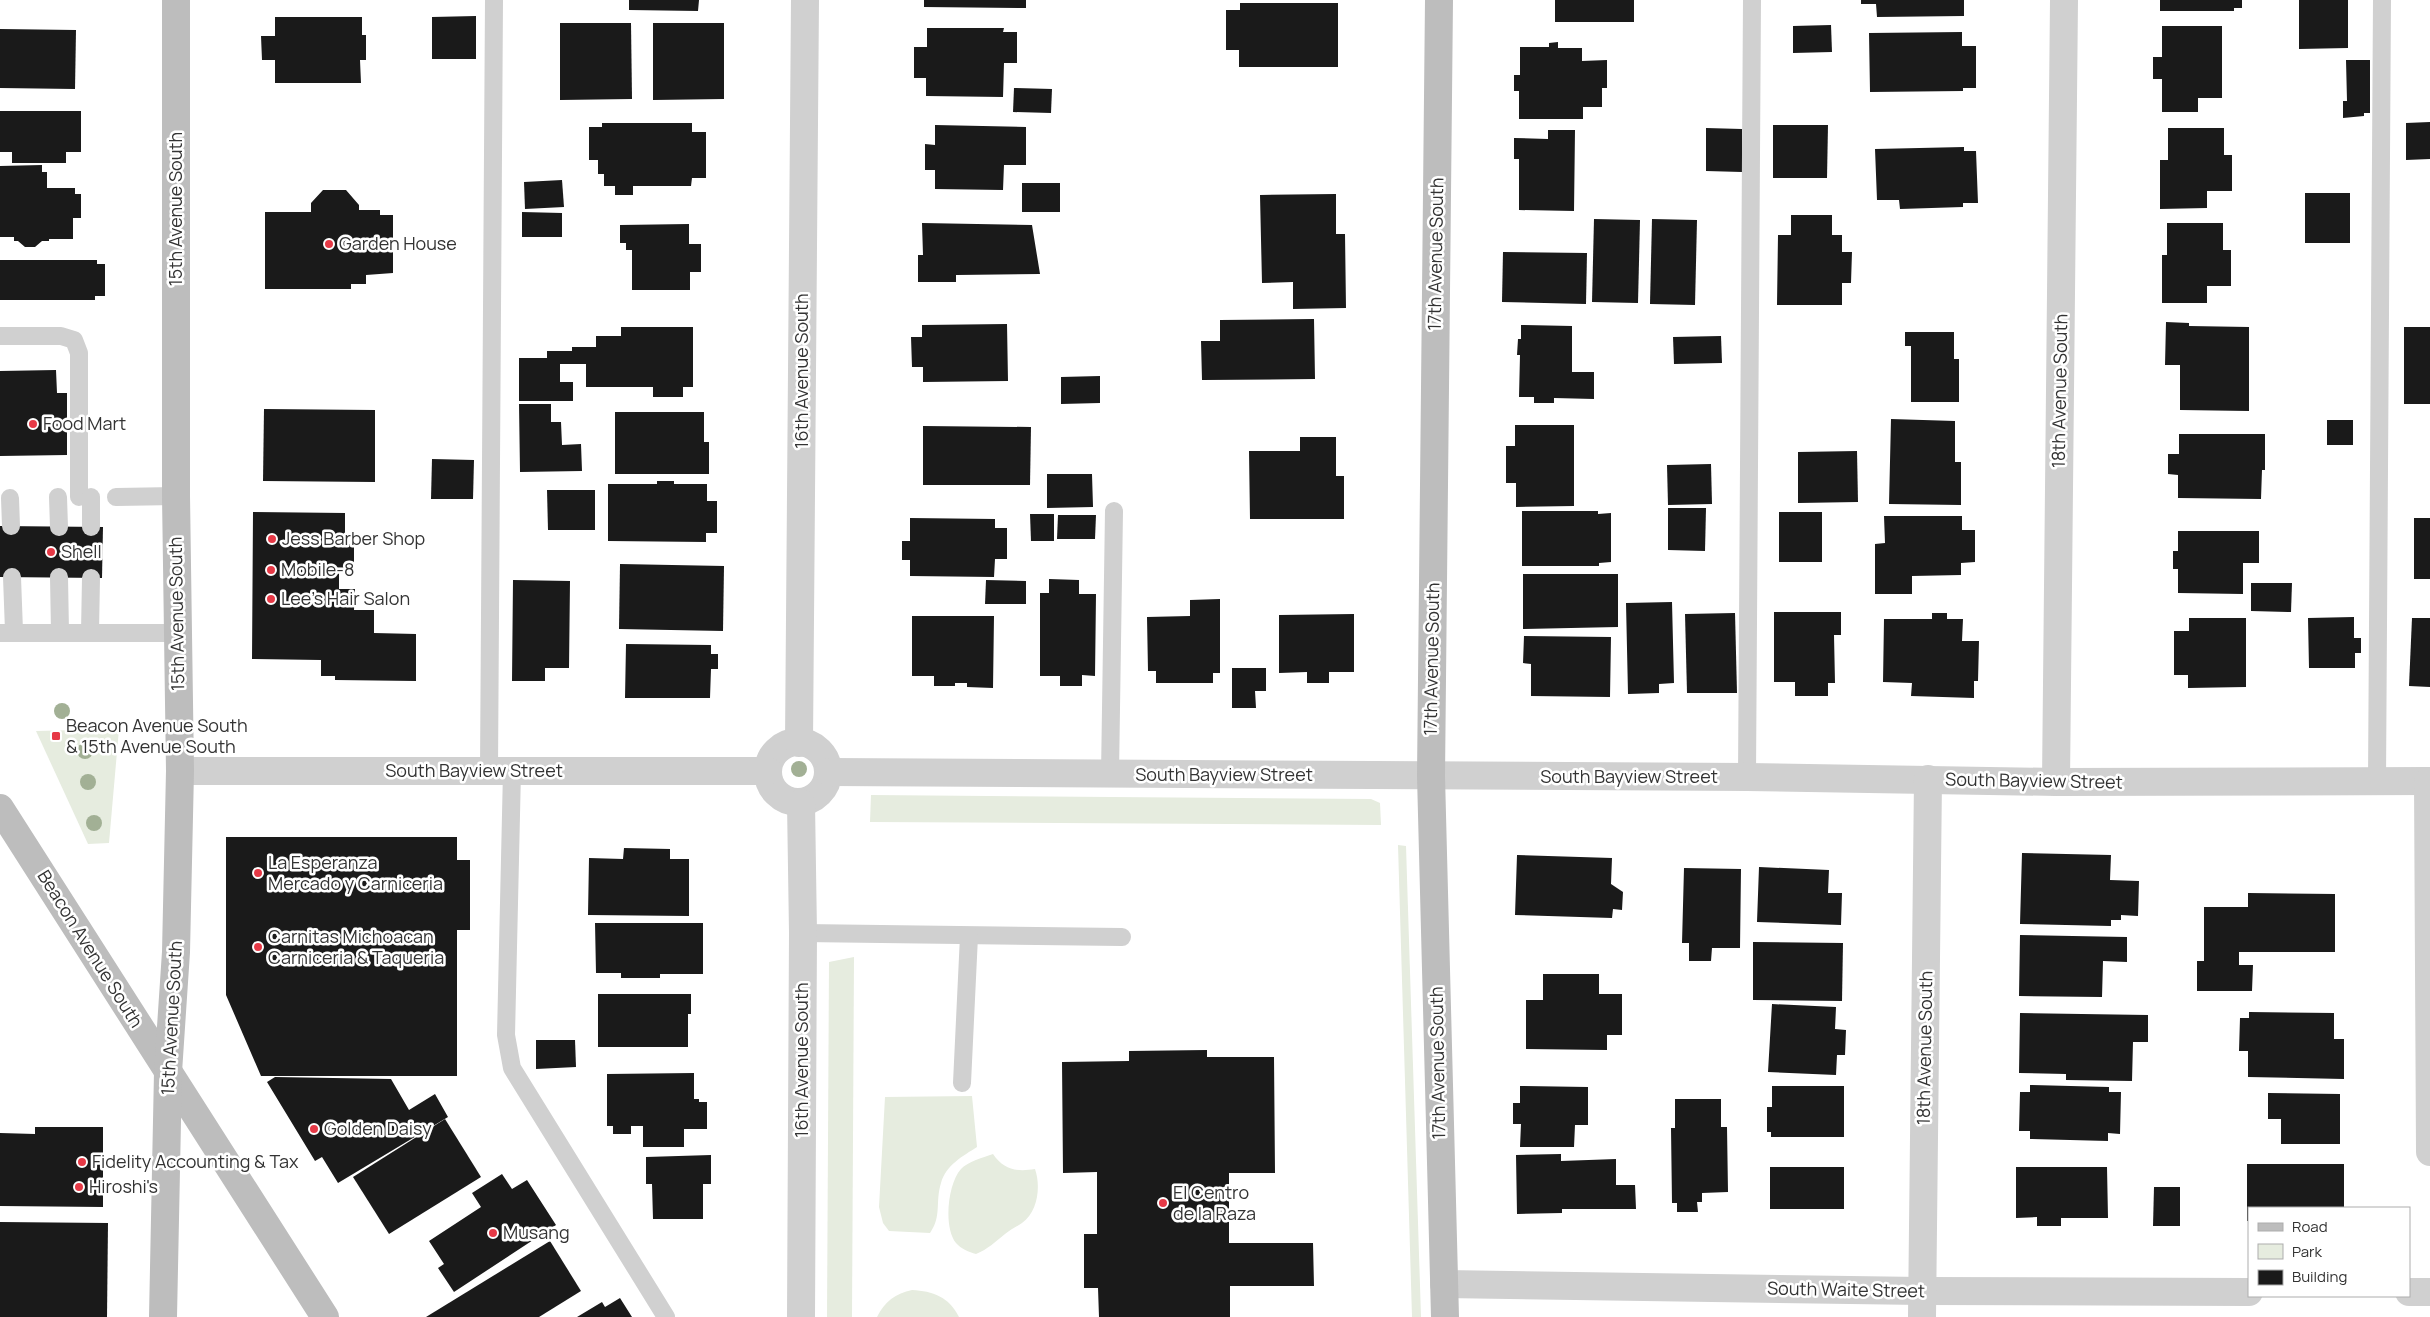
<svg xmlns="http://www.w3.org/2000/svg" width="2430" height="1317" font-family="Manrope,sans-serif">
	<rect width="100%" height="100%" fill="#fff"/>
	<g fill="#e6ecdf">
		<path d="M119,729l-10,114 -21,1 -52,-113z"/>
		<path d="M871,795l500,4 9,4 1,22 -511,-3z"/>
		<path d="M1398,845l8,1 15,471h-9z"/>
		<path d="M854,957l-2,360h-25l2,-355z"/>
		<path d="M972,1096l5,51c-14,9 -31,18 -36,36 -6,19 1,33 -11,50l-41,-2 -6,-8 -4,-16 6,-110z"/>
		<path d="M993,1154c11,16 24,18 42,15 6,17 3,43 -13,54 -6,4 -12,7 -17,11 -10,8 -17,15 -29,20 -7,-2 -15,-5 -20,-11 -13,-16 -8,-60 5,-74 6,-7 23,-12 32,-15z"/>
		<path d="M912,1290c21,1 37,7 47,27h-82c7,-15 19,-24 35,-27z"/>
	</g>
	<g fill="#1a1a1a">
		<path d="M629,0h70l-1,11 -69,-1z"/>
		<path d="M924,0h102v8l-102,-1z"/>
		<rect x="1555" y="0" width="79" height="22"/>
		<path d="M1861,0h103v16l-87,1 -1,-13h-15z"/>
		<path d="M2160,0h82v8h-8v3h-74z"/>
		<path d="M2299,0h49v48l-49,1z"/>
		<path d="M1240,3h98v64h-99v-17h-13v-40h14z"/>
		<path d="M476,16v43h-44v-42z"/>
		<path d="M275,17h87v18h4v25h-6l1,23h-86v-23h-13l-1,-24h14z"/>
		<path d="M560,23h71l1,76 -72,1z"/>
		<path d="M653,23h71v76l-71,1z"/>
		<path d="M1831,25l1,27 -39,1v-27z"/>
		<path d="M2162,26h60v72h-24v14h-36v-33h-9v-22h9z"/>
		<path d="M927,28h77l-1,4h14v31h-13l-1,34 -77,-1v-18h-12v-31h13z"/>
		<path d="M0,29l76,1 -1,59 -75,-1z"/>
		<path d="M1962,32v14h14v42h-13v3l-93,1 -1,-59z"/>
		<path d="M1558,42v6h24v13l25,-1v28h-5v19h-19v12h-64v-28h-5v-16h6v-28h29v-4z"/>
		<path d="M2346,60h24v53h-6v3l-21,2v-17h4z"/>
		<path d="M1014,88l38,1 -1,24 -38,-1z"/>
		<path d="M0,111h81v41h-15v11h-54v-11h-12z"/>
		<path d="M2430,122v37l-24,1v-37z"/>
		<path d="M602,123h90v9h14v46h-14l-1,8h-58v9h-18v-9h-11v-12h-6v-14h-9v-33h13z"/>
		<path d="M935,125l91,2v38h-22l-1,25 -68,-1v-19h-10v-26l10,1z"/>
		<path d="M1773,125h55l-1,53h-54z"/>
		<path d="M1706,128l36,1v43l-36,-1z"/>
		<path d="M2168,128h56v27h8v36h-25v17l-47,1v-49h8z"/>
		<path d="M1548,130h27l-1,81 -55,-1v-51h-5v-21l34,1z"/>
		<path d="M1964,147v4h12l2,52h-15v4l-63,2 -1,-9h-22l-2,-51z"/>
		<path d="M42,165v7h5v16h28v6h6v24h-8v21h-24v2h-7l-7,6h-10l-7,-6h-4v-4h-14v-71z"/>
		<path d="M562,180l2,27 -39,2 -1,-27z"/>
		<rect x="1022" y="183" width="38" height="29"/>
		<path d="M323,190h23l13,15v5h21v5h13v58l-27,2v9h-15v5h-86v-77h46v-9z"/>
		<rect x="2305" y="193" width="45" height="50"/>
		<path d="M1336,194v40h9l1,74 -53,1v-27l-31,1 -2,-88z"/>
		<path d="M522,212l40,1v24h-40z"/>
		<path d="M1791,215h41v20h10v17h10l-1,31h-9v22h-65l1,-70h13z"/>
		<path d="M1594,219l46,1 -2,83 -46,-1z"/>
		<path d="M1652,219l45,1 -2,85 -45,-1z"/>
		<path d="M922,223l110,2 8,49 -84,1v7h-38v-27h5z"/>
		<path d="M2167,223h56v27h8v36h-24v17h-45v-48h5z"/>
		<path d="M689,224v20h12v28h-11v18h-58v-40h-6v-7h-6v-18z"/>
		<path d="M1503,252l84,1 -1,51 -84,-2z"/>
		<path d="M0,260h97v4h8v32h-10v4h-95z"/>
		<path d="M1314,319l1,60 -113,1 -1,-39h19v-21z"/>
		<path d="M2166,322l23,1v3l60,1v84l-69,-1v-45h-15z"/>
		<path d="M1007,324l1,57 -85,1v-15h-11l-1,-30h11v-12z"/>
		<path d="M1521,325l51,1v46h22v27l-40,-1v5h-20v-6h-15l1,-42h-3l1,-16h3z"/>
		<path d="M621,327h72v60h-10v10h-30v-10h-67v-23h-26v18h13v19h-54v-43h28v-7h25v-4h24v-11h25z"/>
		<rect x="2404" y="327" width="26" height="77"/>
		<path d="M1905,332h49v27h5v43h-48v-56h-6z"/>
		<path d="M1721,336l1,27 -48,1 -1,-27z"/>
		<path d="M56,370l1,23h10v62l-67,1v-85z"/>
		<path d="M1100,376v27l-39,1v-27z"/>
		<path d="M519,404h32v18h10l1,23 19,-1 1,27 -62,1z"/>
		<path d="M264,409l111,1v72l-112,-1z"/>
		<path d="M615,412h89v30h5v32h-94z"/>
		<path d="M1891,419l64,2v41h6v43l-72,-1z"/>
		<rect x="2327" y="420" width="26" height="25"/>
		<path d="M1515,425h59v81l-58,1v-24h-10v-37h9z"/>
		<path d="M923,426l108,1 -1,58h-107z"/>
		<path d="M2179,434h86v36h-3l-1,29 -83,-1v-23l-10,-1v-20h11z"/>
		<path d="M1300,437h36v39h8v43h-94l-1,-68h51z"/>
		<path d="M1857,451l1,51 -60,1v-51z"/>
		<path d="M432,459l42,1 -1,39h-42z"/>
		<path d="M1711,464l1,40 -44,1 -1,-40z"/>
		<path d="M1047,474h45l1,33 -46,1z"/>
		<path d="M657,481h17v3h33v17h10v32h-11v9l-98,-1v-57h49z"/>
		<path d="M547,490h48v40h-47z"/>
		<path d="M1668,508h38l-1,43 -37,-1z"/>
		<path d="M1522,511h76v3l13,-1v49l-12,1v3h-77z"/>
		<path d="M253,512l92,1v31h9v27h-15v18h16l-1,21h20v23l42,1v47l-81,-1v-4h-14v-16l-69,-1z"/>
		<rect x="1779" y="512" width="43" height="50"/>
		<path d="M1030,514h24v27h-23z"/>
		<path d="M1058,515h38l-1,24h-38z"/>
		<path d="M1884,516h78v14h13v32l-14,1v12l-49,1v18h-37v-50l10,-1z"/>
		<path d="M910,518l85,1v9h12v31h-12l-1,18 -84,-1v-16h-8v-19h8z"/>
		<rect x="2414" y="518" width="16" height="61"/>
		<path d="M0,526l103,1 -1,51 -102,-1z"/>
		<path d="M2178,531h81v32h-16v31l-65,-1v-24h-5v-18h5z"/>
		<path d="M620,564l104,2 -1,65 -104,-2z"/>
		<path d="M1523,574h95v53l-95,2z"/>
		<path d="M1049,579l30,1v14h17l-1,82 -13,-1v11h-22v-10h-20v-83h9z"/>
		<path d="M513,580l57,1 -1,87h-24v13h-33z"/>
		<path d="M986,580l40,1v23h-41z"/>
		<path d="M2251,583h41l-1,29 -40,-1z"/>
		<path d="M1220,599v74h-7v10h-57v-12h-8l-1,-54 43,-1v-16z"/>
		<path d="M1672,602l2,81 -15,1v9l-31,1 -2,-91z"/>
		<path d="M1774,612h67v23h-7l1,48h-7v13h-33v-14h-21z"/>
		<path d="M1735,613l2,80h-50l-2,-79z"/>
		<path d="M1932,613h15v6h16l-1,22h17l-1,40h-4v17l-63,-2 1,-13 -29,-1 1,-63h48z"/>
		<path d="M1354,614v58h-25v11h-22v-11l-28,1v-58z"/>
		<path d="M912,616h82l-1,72 -26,-1v-4h-12v3h-21v-10h-22z"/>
		<path d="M2354,617v21h7v15h-6v15h-46l-1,-50z"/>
		<path d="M2189,618h57v69l-58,1v-13h-14v-44h15z"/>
		<path d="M2412,618h18v69l-21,-1z"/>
		<path d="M1524,636l87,1 -1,60 -79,-1v-32l-8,-1z"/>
		<path d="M626,644l85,1v9h7v15h-7l-1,29h-85z"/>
		<path d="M1232,668h34v23h-11l1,17h-24z"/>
		<path d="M226,837h231v23h13v70h-13v146h-196l-35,-81z"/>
		<path d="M624,848l46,1v10h19v57l-101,-1 1,-57 34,1z"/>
		<path d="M2022,853l89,2 -1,25 29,1 -1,35 -17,-1v5h-10v6l-91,-2z"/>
		<path d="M1517,855l95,3 -1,26 12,8 -1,18 -9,-1 -1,9 -97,-3z"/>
		<path d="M1759,867l70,3 -1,23h14l-1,32 -84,-3z"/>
		<path d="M1684,868l57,1 -1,79h-28l-1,13h-22v-18h-7z"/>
		<path d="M2248,893l87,1v58h-96v13h14l-1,26h-55v-30h7v-54h44z"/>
		<path d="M595,923h108v51h-43v4h-39v-5h-25z"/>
		<path d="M2020,935l107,2v25l-24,-1 -1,36 -83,-1z"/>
		<path d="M1753,942l90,1 -1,58 -89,-1z"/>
		<path d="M1543,974h56v20h23v41h-15v15l-81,-1v-49h17z"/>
		<path d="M598,994h93v20h-3v33h-90z"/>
		<path d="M1772,1004l64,3 -1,22 11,1 -1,25h-8l-1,20 -68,-3z"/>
		<path d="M2249,1012l85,1v26h10v40l-96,-2v-26h-9l1,-33h9z"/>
		<path d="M2020,1013l128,2v27h-15l-1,39 -66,-1v-6l-47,-1z"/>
		<path d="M536,1040h39l1,27 -40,2z"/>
		<path d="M1207,1050v7h67l1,116h-46v70h84l1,43h-84v31h-131l-1,-29h-14v-54h13v-62l-34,1 -1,-111 67,-1v-10z"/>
		<path d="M694,1073v26h5v3h8v27h-23v18h-41v-21h-12v8h-18v-8h-6v-52z"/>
		<path d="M275,1077l116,2 18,31 26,-16 13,23 -110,66 -16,-26 -7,4 -48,-79z"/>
		<path d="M2030,1085l79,2v5h12l-1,42 -12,-1v8l-78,-2v-8h-11l1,-39h10z"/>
		<path d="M1520,1086l68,1v38h-13l-1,22h-54l1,-23h-8v-21h7z"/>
		<path d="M1772,1086h72v51h-73v-5h-4v-25h5z"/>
		<path d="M2268,1093l72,1v50h-59v-25h-13z"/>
		<path d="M1675,1099h46v28h6l1,65 -26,1v9h-5l1,10h-21v-9h-5l-1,-75h4z"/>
		<path d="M445,1119l36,58 -92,57 -36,-57z"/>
		<path d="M35,1127h68v80l-103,-1v-73l35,1z"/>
		<path d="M1561,1154v7l55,-2v26h19l1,24h-74v4l-45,1 -1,-59z"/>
		<path d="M711,1155v29h-8v35h-50l-1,-35h-6v-27z"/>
		<path d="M2247,1164h97v44h-95v13h-2z"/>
		<rect x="1770" y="1167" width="74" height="42"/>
		<path d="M2016,1167h91l1,51h-47v8h-24v-9l-21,1z"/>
		<path d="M502,1174l10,15 15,-9 29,45 -102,67 -16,-24 6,-4 -15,-23 52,-34 -9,-14z"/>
		<path d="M2154,1187h26v39h-27z"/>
		<path d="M0,1222l108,1 -1,94h-107z"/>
		<path d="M550,1241l31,50 -42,26h-113z"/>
		<path d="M620,1298l12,19h-55l25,-15 3,5z"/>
	</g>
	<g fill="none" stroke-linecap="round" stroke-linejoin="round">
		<g stroke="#d0d0d0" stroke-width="18">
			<path d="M0,336h61l13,4 5,13v144"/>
			<path d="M58,497l1,30"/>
			<path d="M91,497v30"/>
			<path d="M116,497l60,-1"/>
			<path d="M10,498l1,28"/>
			<path d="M12,577l2,54"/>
			<path d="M59,577l1,55"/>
			<path d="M90,632l1,-54"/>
			<path d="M0,633h178"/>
			<path d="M489,771l5,-771"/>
			<path d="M512,771l-6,264 6,33 154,249"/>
			<path d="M1110,775l4,-264"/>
			<path d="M1747,777l5,-777"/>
			<path d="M2377,781l5,-781"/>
			<path d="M803,933l319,4"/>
			<path d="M962,1083l7,-147"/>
		</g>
		<g stroke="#d0d0d0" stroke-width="28">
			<circle cx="798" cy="772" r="30"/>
			<path d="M799,743l6,-743"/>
			<path d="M180,771h588"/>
			<path d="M829,772l918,5 309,5 374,-1"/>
			<path d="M2428,781l2,371"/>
			<path d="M2056,782l8,-782"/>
			<path d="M1444,1284l478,7 327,1"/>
			<path d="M2409,1292h21"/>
			<path d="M801,1317l2,-384 -2,-130"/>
			<path d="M1922,1317l6,-538"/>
		</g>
		<g stroke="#bdbdbd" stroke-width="28">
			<path d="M1439,0l-8,776 14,541"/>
			<path d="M0,808l325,509"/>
			<path d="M163,1317l5,-245 8,-120 4,-181 -4,-275v-496"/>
		</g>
	</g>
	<g fill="#a2b095">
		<circle cx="62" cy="711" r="8"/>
		<circle cx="85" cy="751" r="8"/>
		<circle cx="799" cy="769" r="8"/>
		<circle cx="88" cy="782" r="8"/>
		<circle cx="94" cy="823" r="8"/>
	</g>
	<g fill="#e63946" stroke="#fff" stroke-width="2">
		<circle cx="329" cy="244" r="5"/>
		<circle cx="33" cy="424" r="5"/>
		<circle cx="272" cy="539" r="5"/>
		<circle cx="51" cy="552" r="5"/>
		<circle cx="271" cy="570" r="5"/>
		<circle cx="271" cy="599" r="5"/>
		<rect x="51" y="731" width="10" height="10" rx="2.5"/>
		<circle cx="258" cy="873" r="5"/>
		<circle cx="258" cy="947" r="5"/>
		<circle cx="314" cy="1129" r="5"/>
		<circle cx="82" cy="1162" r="5"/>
		<circle cx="79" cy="1187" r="5"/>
		<circle cx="1163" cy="1203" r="5"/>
		<circle cx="493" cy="1233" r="5"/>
	</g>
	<g text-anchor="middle" stroke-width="5" stroke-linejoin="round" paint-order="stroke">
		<g font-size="18" fill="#333" stroke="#fff">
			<text transform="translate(176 209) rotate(-90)" y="6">15th Avenue South</text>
			<text transform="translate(1436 254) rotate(-89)" y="6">17th Avenue South</text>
			<text transform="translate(802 371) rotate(-90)" y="6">16th Avenue South</text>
			<text transform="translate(2060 391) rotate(-89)" y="6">18th Avenue South</text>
			<text transform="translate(177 614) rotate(-91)" y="6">15th Avenue South</text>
			<text transform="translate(1432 659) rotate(-89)" y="6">17th Avenue South</text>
			<text x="474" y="777">South Bayview Street</text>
			<text x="1224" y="781">South Bayview Street</text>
			<text x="1629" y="783">South Bayview Street</text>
			<text transform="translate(2034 781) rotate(1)" y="6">South Bayview Street</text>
			<text transform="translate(90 949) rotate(58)" y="6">Beacon Avenue South</text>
			<text transform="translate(172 1018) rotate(-87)" y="6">15th Avenue South</text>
			<text transform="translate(1925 1048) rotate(-89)" y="6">18th Avenue South</text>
			<text transform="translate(802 1060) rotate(-90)" y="6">16th Avenue South</text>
			<text transform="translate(1438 1063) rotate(-91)" y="6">17th Avenue South</text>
			<text transform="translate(1846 1290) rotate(1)" y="6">South Waite Street</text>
		</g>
		<g font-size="18" fill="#333" stroke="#fff" text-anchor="start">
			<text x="339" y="250">Garden House</text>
			<text x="43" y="430">Food Mart</text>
			<text x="282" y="545">Jess Barber Shop</text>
			<text x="61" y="558">Shell</text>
			<text x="281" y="576">Mobile-8</text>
			<text x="281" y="605">Lee's Hair Salon</text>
			<text x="66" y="732">Beacon Avenue South<tspan x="66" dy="21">&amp; 15th Avenue South</tspan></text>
			<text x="268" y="869">La Esperanza<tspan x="268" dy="21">Mercado y Carniceria</tspan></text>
			<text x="268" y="943">Carnitas Michoacan<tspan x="268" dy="21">Carniceria &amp; Taqueria</tspan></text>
			<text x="324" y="1135">Golden Daisy</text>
			<text x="92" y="1168">Fidelity Accounting &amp; Tax</text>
			<text x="89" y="1193">Hiroshi's</text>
			<text x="1173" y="1199">El Centro<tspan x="1173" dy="21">de la Raza</tspan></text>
			<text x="503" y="1239">Musang</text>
		</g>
	</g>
	<rect x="2248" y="1207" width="162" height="90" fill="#ffffff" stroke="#adadad"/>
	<rect x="2258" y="1223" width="25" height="8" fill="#bdbdbd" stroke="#adadad"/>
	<text x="2292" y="1232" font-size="15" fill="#333333">Road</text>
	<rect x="2258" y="1244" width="25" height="15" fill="#e6ecdf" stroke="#adadad"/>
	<text x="2292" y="1257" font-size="15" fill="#333333">Park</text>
	<rect x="2258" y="1270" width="25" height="15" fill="#1a1a1a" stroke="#adadad"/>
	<text x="2292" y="1282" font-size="15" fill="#333333">Building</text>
</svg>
